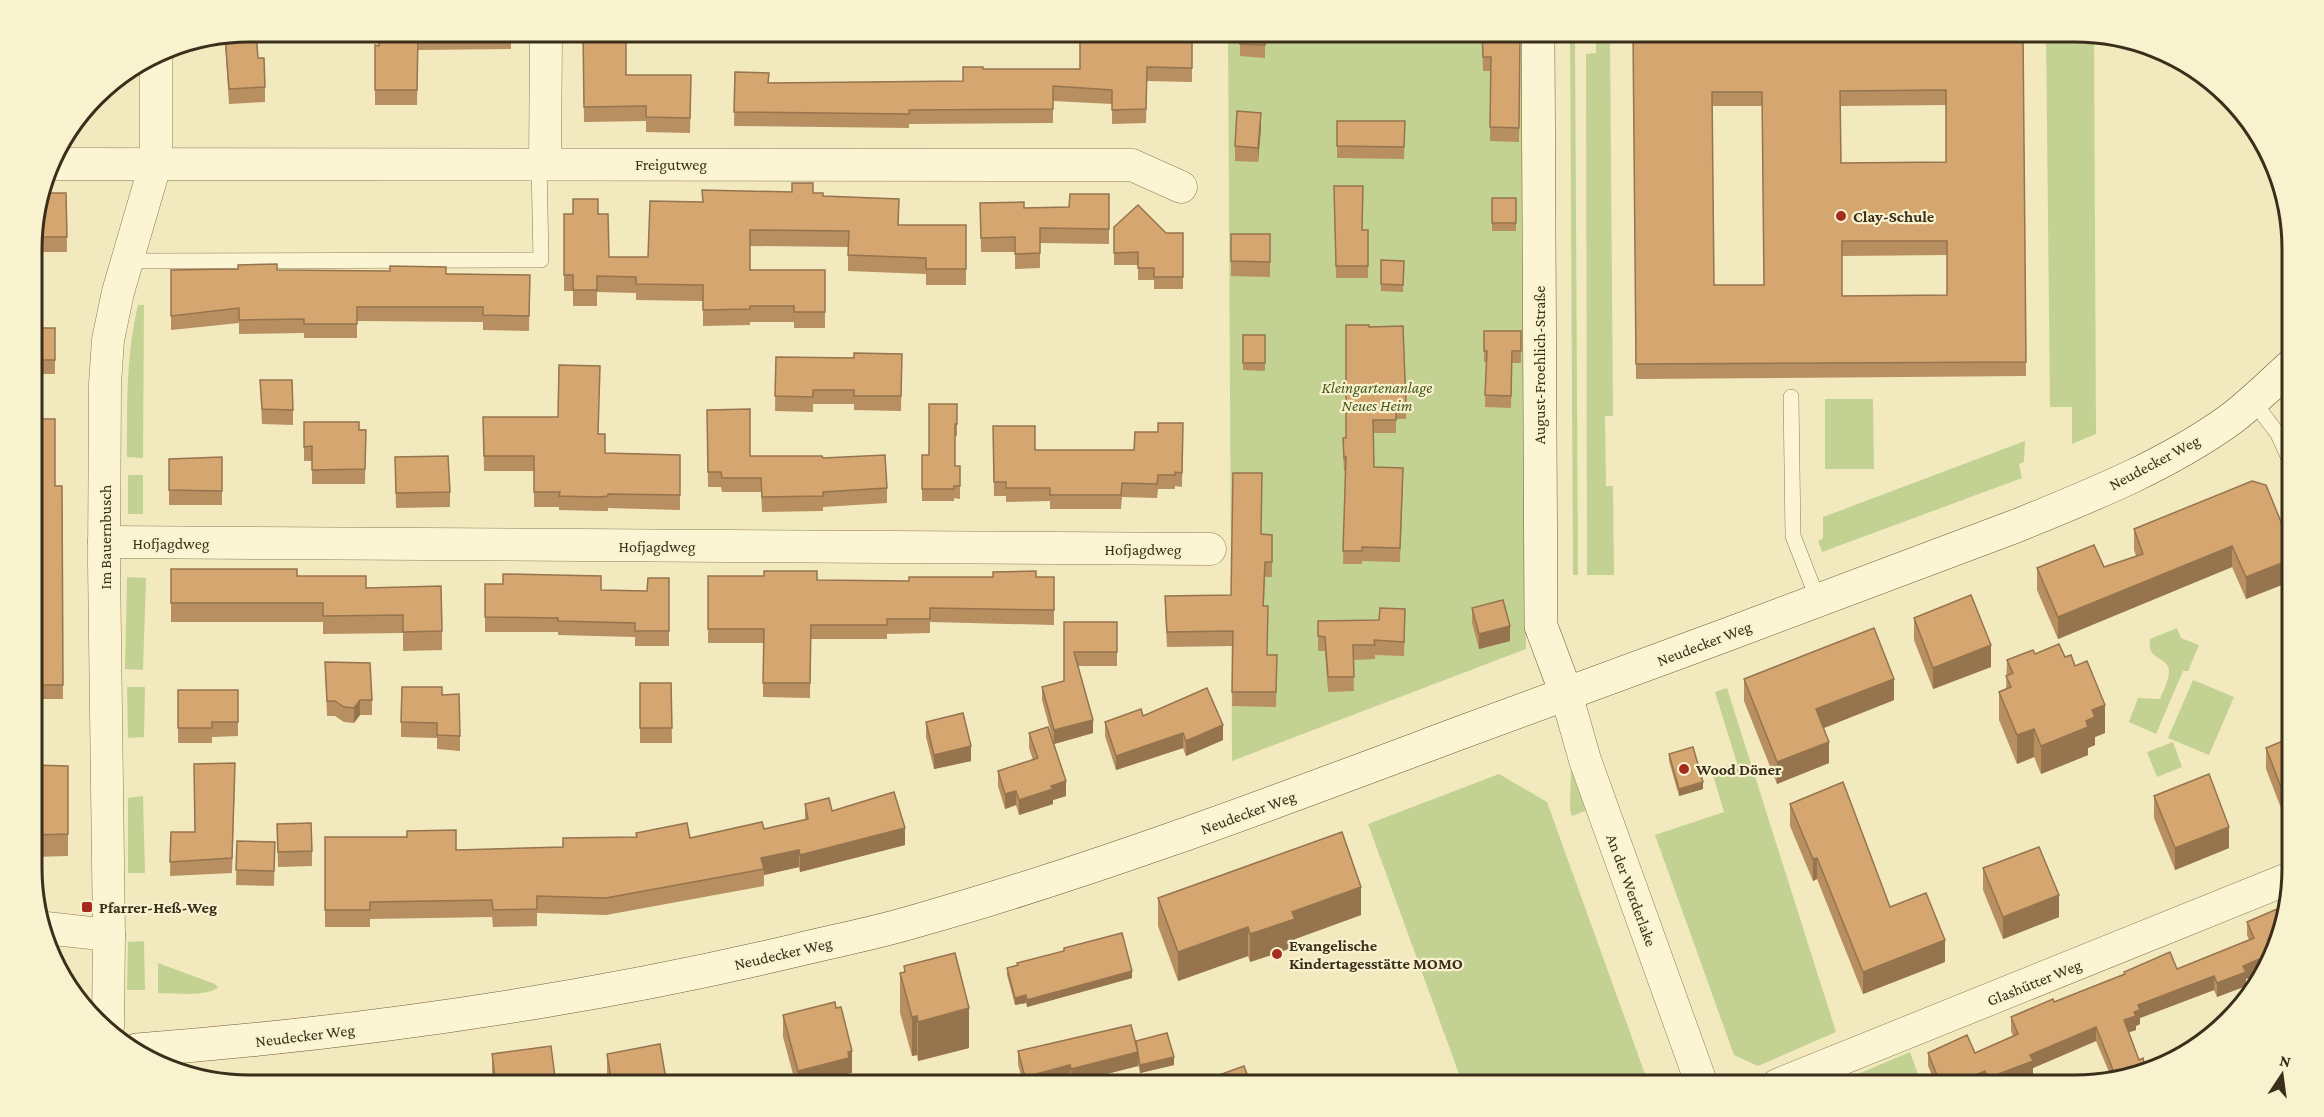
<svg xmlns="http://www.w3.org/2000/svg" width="2324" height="1117" font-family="'Crimson Pro',serif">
	<rect width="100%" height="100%" fill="#f3e9bf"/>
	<g fill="#c3d292">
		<path d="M1228,32h294l4,617 -294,112z"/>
		<path d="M1570,32h5l3,543h-5z"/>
		<path d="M1596,32h14l3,384h-8l1,70h7l1,89h-27l-1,-521 10,-1z"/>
		<path d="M2046,32h29l19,4 2,398 -24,10v-37h-22z"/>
		<path d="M138,305h6l-1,153 -16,-1c0,-52 -1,-101 11,-152z"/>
		<path d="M1825,399h48l1,70h-49z"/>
		<path d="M2025,441l-1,21 -5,2 3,14 -200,74 -4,-11 5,-3v-21z"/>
		<rect x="128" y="475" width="15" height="39"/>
		<path d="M127,577l19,1 -3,92 -18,-1z"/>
		<path d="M2177,628l4,10 18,7 -11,26h-5l-27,63 -27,-12 9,-24 22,1c3,-8 9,-19 9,-28 -1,-15 -23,-10 -19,-32z"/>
		<path d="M2193,680l41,17 -25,58 -41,-17z"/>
		<path d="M127,687h18l-1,50 -16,1z"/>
		<path d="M1727,688l109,344 -78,34 -24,-11 -79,-220 69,-23 -12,-40 25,-9 -22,-71z"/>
		<path d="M2173,742l9,25 -25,10 -10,-25z"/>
		<path d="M1571,762l19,47 -18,7 -2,-6z"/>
		<path d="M1499,774l48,28 102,283h-186l-95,-261z"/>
		<path d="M143,796l2,77h-17v-75z"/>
		<path d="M144,941l1,49h-18l1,-48z"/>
		<path d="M158,963l57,21 3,4c-15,9 -43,5 -60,5z"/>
		<path d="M1910,1052l12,33h-90z"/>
	</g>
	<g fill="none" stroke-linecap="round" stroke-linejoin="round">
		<g stroke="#8e7a55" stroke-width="16">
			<g id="lane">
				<path d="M127,261l414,-1 -2,-96"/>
				<path d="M1791,397l2,139 25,64"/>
				<path d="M2253,401l25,33 13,29"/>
			</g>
		</g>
		<g stroke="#8e7a55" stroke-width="33">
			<g id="street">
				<path d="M51,164l1081,1 49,22"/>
				<path d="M545,164l1,-132"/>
				<path d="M104,542l1106,7"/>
				<path d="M1566,693l19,67 117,325"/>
				<path d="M46,928l63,7"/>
				<path d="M108,1027l1,-92 -5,-372 1,-179 3,-44 10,-48 38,-130v-108"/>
				<path d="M1777,1085l513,-207"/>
			</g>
		</g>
		<g stroke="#6f5a38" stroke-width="34">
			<g id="secondary">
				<path d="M1538,32l3,594 25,67"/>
				<path d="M137,1050c222,-17 440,-48 656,-99 41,-10 83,-18 123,-30 184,-52 362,-120 541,-187 90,-34 180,-66 269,-99 97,-37 194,-72 290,-109 74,-30 150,-60 215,-107 21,-16 40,-35 60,-53"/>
			</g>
		</g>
		<use href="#lane" stroke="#fcf5d3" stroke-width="15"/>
		<use href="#street" stroke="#fcf5d3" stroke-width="32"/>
		<use href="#secondary" stroke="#fcf5d3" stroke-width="33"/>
	</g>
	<g fill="#b78f60" fill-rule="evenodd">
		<path d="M249,32l9,26 7,29v15l-36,2 -4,-63h-6l-1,-4z"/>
		<path d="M379,32h132v17l-93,1 -1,55h-42v-60l4,1z"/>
		<path d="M583,32l43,43h65l-1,58 -44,-1v-11l-62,1z"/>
		<path d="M1192,32v50l-45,-1 -1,42 -34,1v-20l-59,-3v22l-144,1v4l-175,-2 1,-54 33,11 195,-2 20,-12h97l71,-36z"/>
		<path d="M1234,32h31v26l-25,-2v-24z"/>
		<path d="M1520,32l-1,110 -29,-1 1,-70h-8l-1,-38z"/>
		<path d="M1633,32h390l3,344 -390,3zM1946,105v57l-105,1 -1,-57zM1712,106h50l2,179h-50zM1947,255v40l-105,1v-40z"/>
		<path d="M1337,121h68l-1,38 -67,-1z"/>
		<path d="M1261,128l-3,34 -23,-1v-15z"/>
		<path d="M1334,186l28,44h6v48h-32z"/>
		<path d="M66,193l1,59h-35v-18z"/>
		<path d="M813,193l86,32h67v60h-40v-11l-78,-3v-24l-98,-1v24h75v58h-31v-6h-44v3l-47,1v-25l-67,-1v-7l-39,-1v14h-24v-15h-9v-77h34l11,43h39l55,-55z"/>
		<path d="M1109,194v50l-69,-1v25l-25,1v-17h-34l-1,-49 44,5 45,-1z"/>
		<rect x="1492" y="198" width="24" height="33"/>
		<path d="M1114,227l52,6h17v56h-29v-9h-16v-15h-24z"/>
		<path d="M1231,234h39v43l-39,-1z"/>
		<path d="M1404,261l-1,31 -22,-1v-7z"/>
		<path d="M171,270h106l253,5 -1,56 -46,-1v-8l-126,-1v17h-53v-5l-65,1v-11l-68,7z"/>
		<path d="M1369,327l37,79v13h-10v14h-22v34l29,15 -3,80 -38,-1v3h-19l3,-93h-2l-1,-19z"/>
		<rect x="32" y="328" width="23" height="46"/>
		<path d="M1484,331h37v32h-9l-1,45 -26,-1 1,-45h-2z"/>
		<path d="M1243,335h22v36l-22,-1z"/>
		<path d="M902,354l-1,57 -47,-1v-6h-41v8l-38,-1 1,-54 78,1z"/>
		<path d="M260,380l33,30v15l-31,-1z"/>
		<path d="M957,404v32h-2v30h5v33l-6,-1v3h-32v-46h7z"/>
		<path d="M707,410l43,46 73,2 64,30v15l-64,4v4l-61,1 -1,-20h-39l-1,-5h-13z"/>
		<path d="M483,417l116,17 6,19 75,2v55l-72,-2v3h-9l-40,-1v-3h-25v-36h-50z"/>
		<path d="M32,419l23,67h7l1,213h-30z"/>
		<path d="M304,422l62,8 -1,54h-53v-23h-8z"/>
		<path d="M1183,423l-1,64 -7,-1v3h-17l-1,9 -35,-1 -1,12h-71v-8l-44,1v-6h-12l-1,-70 42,24h99l24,-18z"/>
		<path d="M222,457v48h-53v-46z"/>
		<path d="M395,457l55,35v15l-54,1z"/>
		<path d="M2134,529l158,20v32l-46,18 -14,-32 -174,72 -21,-49v-22l67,-1 32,-11 -2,-6z"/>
		<path d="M1261,534l11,1v42h-7l-1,29 3,49h10l-1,52 -44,-1 1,-60 -66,1 -2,-36 66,-16z"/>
		<path d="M171,569l126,7 69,12 76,43v19l-39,1v-18l-80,1v-12h-152z"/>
		<path d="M708,576l109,4 92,1 145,-4v48l-124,-3v11l-43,1v5h-76l-1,59 -47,-1v-54h-55z"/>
		<path d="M669,578v68h-34v-9l-77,-2v-3h-73v-48l116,6 46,1z"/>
		<path d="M1472,608l38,33 -31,8 -7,-26z"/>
		<path d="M1914,618l77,49 -58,22 -19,-49z"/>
		<path d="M1318,621l87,3 -1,32 -29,-1v4l-22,1 1,31 -26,1 -3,-41h-7z"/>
		<path d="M1064,622h53v44h-39l15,67 -39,11 -12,-44v-13l22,-6z"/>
		<path d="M2035,654l30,3 40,76 -10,4v8l-7,3v7l-47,19 -7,-17 -17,7 -18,-44v-28l7,-3 1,-29z"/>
		<path d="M325,662l47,38v15h-12l-6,8 -10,-1 -9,-6h-8z"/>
		<path d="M1744,679l150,21 -70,28 5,35 -52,21 -33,-83z"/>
		<path d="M640,683h31l1,60h-32z"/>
		<path d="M178,690h60v46l-26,1v6h-34z"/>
		<path d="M442,695l18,41v15l-23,-2v-11l-36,-1v-15z"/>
		<path d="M2292,698v115l-8,3 -18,-47v-21l23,-9 -6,-15v-22z"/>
		<path d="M1143,716l80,24 -37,16 -3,-8 -67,22 -11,-34v-14z"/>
		<path d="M926,722l45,39 -37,8 -8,-32z"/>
		<path d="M1029,733l37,63 -13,4v4l-34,11 -3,-10 -11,4 -7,-23v-15l35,-11 -4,-12z"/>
		<path d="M1669,754l34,35 -24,7 -10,-35z"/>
		<path d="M33,765l35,1v90l-35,1z"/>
		<path d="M235,778l-3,95 -62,3 1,-44h24z"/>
		<path d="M2154,796l75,52 -54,22 -21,-52z"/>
		<path d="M805,804l27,7 73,34 -105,27 -1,-5 -35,8v11l-158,29 -69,-2v13l-44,1 -1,-10 -122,2v8h-45v-90l131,13 107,-3 73,-10v-4l54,5 74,-9 41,-10z"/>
		<path d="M1790,804l100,103 55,55 -82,32 -46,-115 -4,2 -23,-55z"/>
		<path d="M277,824l35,27v15l-34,1z"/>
		<path d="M237,841l38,1 -1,44 -38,-1z"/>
		<path d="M1983,868l76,49 -56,22 -20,-49z"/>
		<path d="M1158,898l203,17 -66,24v8l-45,15 -2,-6 -70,25 -20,-55z"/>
		<path d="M2247,922l23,42 -6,7 -18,8v7l-29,11 -3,-7 -74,28v6l-4,2v4l-7,2 10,28 5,3 52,-14 -99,33v-5l12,-5 -13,-31 -63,27v7l-27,10h-70l-8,-19v-13h47l38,-17 -2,-5v-14l43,-15 70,-28v-2l53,-3 72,-29 -2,-5z"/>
		<path d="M1064,948l68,30 -105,29 -1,-4 -11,2 -8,-30v-7l10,-3v-2l47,-12z"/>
		<path d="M904,966l65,82 -51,13 -1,-6 -5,1 -12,-43v-40l4,-1z"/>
		<path d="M836,1008l16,65h-3v6l-24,6h-29l-13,-48v-22z"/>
		<path d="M1136,1041l38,24 -34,8 -2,-9v2l-67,17 -1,-4 -23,6h-23l-6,-20v-14z"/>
		<path d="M492,1054l64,31h-64z"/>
		<path d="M607,1054l60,31h-59l-1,-10z"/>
	</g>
	<g fill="#95744e">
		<path d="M1261,113v15l-3,34v-14z"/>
		<path d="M2232,546v21l-174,72v-22z"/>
		<path d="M2292,559v22l-46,18v-22z"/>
		<path d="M1510,626v15l-31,8v-15z"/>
		<path d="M1991,645v22l-58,22v-21z"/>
		<path d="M1894,679v21l-78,31v-22z"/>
		<path d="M360,700v15l-6,8v-15z"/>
		<path d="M2105,705v28l-10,4v8l-7,3v7l-47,19v-28l45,-25 6,-11z"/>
		<path d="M1093,720v13l-39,11v-14z"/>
		<path d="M1223,725v15l-37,16v-15z"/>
		<path d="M2034,729v28l-17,7v-29z"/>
		<path d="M1183,733v15l-67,22v-14z"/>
		<path d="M1829,742v21l-52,21v-22z"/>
		<path d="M971,746v15l-37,8v-14z"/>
		<path d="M1066,781v15l-13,4v4l-34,11v-15l32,-14z"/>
		<path d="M1703,782v7l-24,7v-7z"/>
		<path d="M1016,791v14l-11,4v-15z"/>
		<path d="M2292,792v21l-8,3v-21z"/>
		<path d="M2229,827v21l-54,22v-22z"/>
		<path d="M905,828v17l-105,27v-17z"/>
		<path d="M799,850v17l-35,8v-6l-3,-11z"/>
		<path d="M1817,858v21l-4,2v-22z"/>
		<path d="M1361,887v28l-66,24v8l-45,15v-28l42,-22z"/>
		<path d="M2059,895v22l-56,22v-22z"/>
		<path d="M1248,927v29l-70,25v-29z"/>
		<path d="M1945,940v22l-82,32v-22z"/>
		<path d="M2273,953l-3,11 -6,7 -18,8v7l-29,11v-14l26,-17z"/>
		<path d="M1132,971v7l-105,29v-7z"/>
		<path d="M2214,976v14l-74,28v6l-4,2v4l-12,4v-14l10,-8 4,-7z"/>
		<path d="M1026,995v8l-11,2v-7z"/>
		<path d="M969,1008v40l-51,13v-39z"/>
		<path d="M917,1016v39l-5,1v-39z"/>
		<path d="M2096,1027v14l-63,27v7l-27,10h-18v-7l42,-23z"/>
		<path d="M852,1051v22h-3v6l-24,6h-27v-14z"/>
		<path d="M1138,1052v14l-67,17v-14z"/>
		<path d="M1174,1057v8l-34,8v-8z"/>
		<path d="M1070,1065v14l-23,6h-22v-8z"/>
		<path d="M1985,1071v14h-33z"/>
	</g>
	<g fill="#d5a670" stroke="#95744e" stroke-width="1.5" fill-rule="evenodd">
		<path d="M249,32h7l2,26h6l1,29 -36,2 -4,-53z"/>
		<path d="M379,32h132v2l-93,2 -1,54h-42v-45l4,1z"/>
		<path d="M583,32h43v43h65l-1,43 -44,-1v-11l-62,1z"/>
		<path d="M1152,32h40v36l-45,-1 -1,42 -34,1v-20l-59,-4v23l-144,1v4l-175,-2 1,-40 34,1 -1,10 195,-2v-14h20v2h97v-36h71z"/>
		<path d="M1240,32h25v13l-25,-1z"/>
		<path d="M1486,32h34l-1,96 -29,-1 1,-70h-8l-1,-24h4z"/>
		<path d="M1633,32h390l3,330 -390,2zM1946,90v72l-105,1 -1,-72zM1712,92h50l2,193h-50zM1842,241h105v54l-105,1z"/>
		<path d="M1237,111l24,2 -3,35 -23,-2z"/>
		<path d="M1337,121h68l-1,26 -67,-1z"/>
		<path d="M792,183h21v10h10v3l76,3 -1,26h68v44h-40v-11l-78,-3 1,-24 -99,-1v40h75v42h-31v-6h-44v3l-47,1v-25l-67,-1v-7l-39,-1v14h-24v-15h-9v-61h9v-15h25v15h10l1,43h39l2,-56 53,1 -1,-12 90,2z"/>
		<path d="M1334,186h29l-1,44h6v36h-32z"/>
		<path d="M43,193h23l1,44h-35v-3z"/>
		<path d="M1070,194h39v35l-69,-1v25l-25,1v-17l-34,1 -1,-35 44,-1v6l45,-1z"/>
		<rect x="1492" y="198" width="24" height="25"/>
		<path d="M1138,205l28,28h17v44h-29v-9h-16v-16l-24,1v-26z"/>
		<path d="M1231,234h39v28l-39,-1z"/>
		<path d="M1381,260l23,1 -1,24 -22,-1z"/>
		<path d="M277,264v6l113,1v-5l56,1v7l84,1 -1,41 -46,-1v-8h-126v17h-53v-5l-65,1v-12l-68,8v-46l67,-1v-4z"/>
		<path d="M1346,325h23v2l34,-1 3,80h-10v14h-23l1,47 29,1 -3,80 -38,-1v4h-19l3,-94 -2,1 -1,-20h3z"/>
		<rect x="32" y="328" width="23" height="32"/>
		<path d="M1484,331h37v20h-9l-1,45 -26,-1 2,-44h-3z"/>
		<rect x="1243" y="335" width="22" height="28"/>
		<path d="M854,353l48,1 -1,42h-47v-6h-41v7l-38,-1 1,-39 78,1z"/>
		<path d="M559,365l41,1 -2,68h7v19l75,2v40l-72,-1v2l-9,1 -40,-1 1,-4h-26v-36h-50l-1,-39h75z"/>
		<path d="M260,380h32l1,30 -31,-1z"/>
		<path d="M929,404h28v20h-2v42h5v20h-6v3h-32v-34h7z"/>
		<path d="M750,409v47h72l1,2 62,-3 2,33 -64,4v4l-61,1 -1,-19h-39l-1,-6h-13l-1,-62z"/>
		<path d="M32,419h23v67h7l1,199h-30z"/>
		<path d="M304,422h55v8h7l-1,39 -53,1v-24l-8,1z"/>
		<path d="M1158,423h25l-1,50 -7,-1v3h-17l-1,9 -35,-1 -1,12h-71v-7h-44v-6h-12l-1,-56h42v24h99l1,-18h23z"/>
		<path d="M448,456l2,36 -54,1 -1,-36z"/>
		<path d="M222,457v34l-53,-1v-31z"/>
		<path d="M1233,473h29l-1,61 11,1v27h-7l-2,44h5l-1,49h10l-1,37h-44l1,-61 -66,1 -2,-36 66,-1z"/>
		<path d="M2252,481l14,4 26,64v10l-46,18 -14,-31 -174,71 -21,-49 57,-23 10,22 39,-13 -9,-25z"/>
		<path d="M171,569h126v7h69v12l75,-2 1,45 -39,1v-17l-80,1v-13h-152z"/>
		<path d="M764,571h53v9l92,1v-4h84v-5l43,-1v6h18v33l-124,-2v11h-43v6h-76l-1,58h-47l1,-54h-56v-53h56z"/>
		<path d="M503,574l98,2v14l46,1 1,-13h21v53h-34v-8l-77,-2v-3l-73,-1v-33h18z"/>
		<path d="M1971,595l20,50 -58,23 -19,-50z"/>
		<path d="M1503,600l7,26 -31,8 -7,-26z"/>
		<path d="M1380,608l25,1 -1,33 -30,-2 1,5h-22l1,32h-26l-3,-40 -7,-1v-15l61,-1z"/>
		<path d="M1064,622h53v30h-43l19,68 -39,10 -12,-43 22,-6z"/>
		<path d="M1874,628l20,51 -78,30 13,33 -52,20 -33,-83z"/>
		<path d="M2059,644l6,13 6,-2 4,11 12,-5 18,44 -13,5 3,7 -9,4 2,6 -47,19 -7,-17 -17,6 -18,-43 12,-5 -5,-11 7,-3 -6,-13 26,-10 2,4z"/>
		<path d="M325,662l45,1 2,37h-12l-6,8 -10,-1 -9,-6h-8z"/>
		<path d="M640,683h31l1,45h-32z"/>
		<path d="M402,687h40v8l17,-1 1,42 -23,-1v-12l-36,-1z"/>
		<path d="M1207,688l16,37 -37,16 -3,-8 -67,23 -11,-34 36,-13 2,7z"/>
		<path d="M178,690h60v32h-26v6h-34z"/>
		<path d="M2292,698v27l-9,-23z"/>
		<path d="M963,713l8,33 -37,9 -8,-33z"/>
		<path d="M1048,727l18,54 -15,5 2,3 -34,11 -3,-9 -11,3 -7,-23 40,-13 -9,-25z"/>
		<path d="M2292,737v55l-8,3 -18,-47z"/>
		<path d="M1693,747l10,35 -24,7 -10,-35z"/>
		<path d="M235,763l-3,95 -62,4 1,-30h24l-1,-68z"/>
		<path d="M33,765l35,1v68l-35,1z"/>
		<path d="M2209,774l20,53 -54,21 -21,-52z"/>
		<path d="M1843,782l47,125 36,-14 19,47 -82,32 -46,-114 -4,1 -23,-55z"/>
		<path d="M894,792l11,36 -105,27 -1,-5 -38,8 3,11 -158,29 -69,-2v13l-44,1 -1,-10 -122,2v8h-45v-73h82v-6l49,-1v20l107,-3v-9l74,-1 -1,-4 51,-10 3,15 72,-16 2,7 44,-10 -3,-15 24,-6 3,13z"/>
		<path d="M311,823l1,28 -34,1 -1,-28z"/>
		<path d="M1342,832l19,55 -69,25 3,7 -45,15 -2,-7 -70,25 -20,-54z"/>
		<path d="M237,841l38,1 -1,29 -38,-1z"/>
		<path d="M2039,847l20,48 -56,22 -20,-49z"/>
		<path d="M2284,906l-11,47 -30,13 3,6 -29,11 -3,-7 -76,29 2,5 -6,2 2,4 -12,4 15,40 4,-2 1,5 58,-21 -6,7 -97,33 -2,-5 16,-7 -17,-43 -66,28 3,6 -45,17 -3,-7 -33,14h-11l-13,-32 39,-18 8,18 43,-19 -7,-17 42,-18 1,3 71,-28 -1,-2 46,-20 7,17 77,-31 -7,-16z"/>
		<path d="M1122,933l10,38 -105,29 -1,-5 -11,3 -8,-30 11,-3 -1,-2 47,-12v-3z"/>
		<path d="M955,953l14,55 -51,14 -1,-6 -5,1 -12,-44 5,-1 -1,-6z"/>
		<path d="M835,1002l1,6 5,-1 11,44 -4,1 1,6 -51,13 -15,-56z"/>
		<path d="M1131,1025l7,27 -67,17 -1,-4 -45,12 -7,-26z"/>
		<path d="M1167,1033l7,24 -34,8 -4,-24z"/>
		<path d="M660,1044l7,41h-55l-5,-31z"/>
		<path d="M551,1046l5,39h-60l-4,-31z"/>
		<path d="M1244,1066l7,19h-37l-3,-7z"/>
		<path d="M995,1076l3,9h-41z"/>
		<path d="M354,1077v8h-75v-2z"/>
	</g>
	<g fill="#a42c1e" stroke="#f9f2cf" stroke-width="2">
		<circle cx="1841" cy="216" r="6"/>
		<circle cx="1684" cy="769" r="6"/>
		<rect x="81" y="901" width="12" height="12" rx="3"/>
		<circle cx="1277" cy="954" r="6"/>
	</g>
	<g text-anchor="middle" stroke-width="4.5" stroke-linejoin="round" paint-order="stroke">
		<g font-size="16" fill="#3b2e1b" stroke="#f9f2cf">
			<text x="671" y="170">Freigutweg</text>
			<text transform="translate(1539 365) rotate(-90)" y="6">August-Froehlich-Straße</text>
			<text transform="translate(2154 462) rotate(-28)" y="6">Neudecker Weg</text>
			<text transform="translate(105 537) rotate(-90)" y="6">Im Bauernbusch</text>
			<text x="171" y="549">Hofjagdweg</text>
			<text x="657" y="552">Hofjagdweg</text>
			<text x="1143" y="555">Hofjagdweg</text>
			<text transform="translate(1704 643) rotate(-21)" y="6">Neudecker Weg</text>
			<text transform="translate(1248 812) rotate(-20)" y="6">Neudecker Weg</text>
			<text transform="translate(1632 890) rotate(70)" y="6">An der Werderlake</text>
			<text transform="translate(783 953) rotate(-13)" y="6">Neudecker Weg</text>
			<text transform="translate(2034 982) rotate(-22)" y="6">Glashütter Weg</text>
			<text transform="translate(305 1035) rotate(-7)" y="6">Neudecker Weg</text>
		</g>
		<g font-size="16" font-weight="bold" fill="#3b2e1b" stroke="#f9f2cf" text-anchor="start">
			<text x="1853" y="222">Clay-Schule</text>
			<text x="1696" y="775">Wood Döner</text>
			<text x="99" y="913">Pfarrer-Heß-Weg</text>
			<text x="1289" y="951">Evangelische<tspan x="1289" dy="18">Kindertagesstätte MOMO</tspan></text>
		</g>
		<g font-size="16" font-style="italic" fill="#455a1f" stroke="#f9f2cf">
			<text x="1377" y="393">Kleingartenanlage<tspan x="1377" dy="18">Neues Heim</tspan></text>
		</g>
	</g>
	<path d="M0 0H2324V1117H0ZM249 42H2075A207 207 0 0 1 2282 249V868A207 207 0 0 1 2075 1075H249A207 207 0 0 1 42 868V249A207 207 0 0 1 249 42Z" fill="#f9f2cf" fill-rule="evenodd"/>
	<path fill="none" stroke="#3b2e1b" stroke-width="3" d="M249 42H2075A207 207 0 0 1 2282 249V868A207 207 0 0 1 2075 1075H249A207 207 0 0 1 42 868V249A207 207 0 0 1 249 42Z"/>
	<g transform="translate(2282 1075) rotate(13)" stroke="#f9f2cf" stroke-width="4.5" paint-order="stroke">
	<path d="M0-4.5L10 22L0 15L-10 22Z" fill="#3b2e1b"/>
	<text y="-9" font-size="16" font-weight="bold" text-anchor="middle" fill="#3b2e1b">N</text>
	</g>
</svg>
